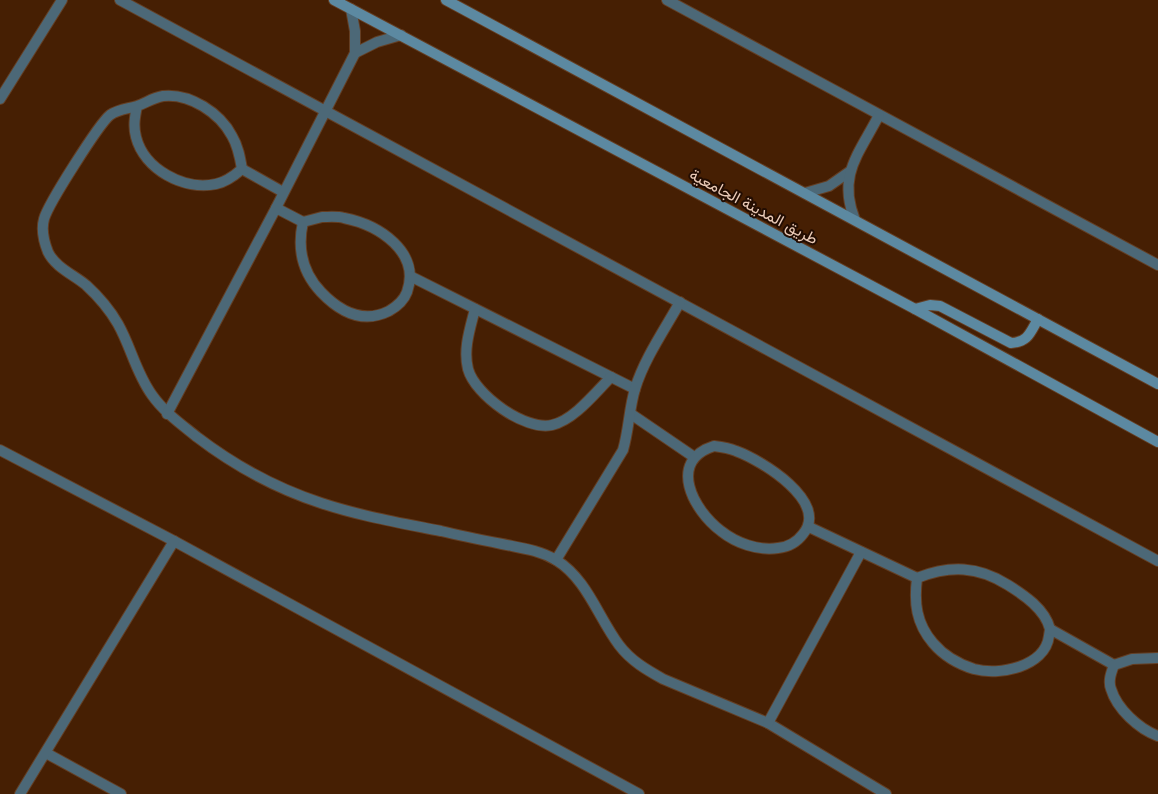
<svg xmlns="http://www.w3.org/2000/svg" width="1158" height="794" font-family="Inter,Vazirmatn,sans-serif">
	<rect width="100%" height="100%" fill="#461f03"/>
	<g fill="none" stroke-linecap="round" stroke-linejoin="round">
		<g stroke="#643e23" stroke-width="12">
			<g id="street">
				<path d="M120,0l1038,561"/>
				<path d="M667,0l491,265"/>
				<path d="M355,53l22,-11 24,-7"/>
				<path d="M0,99l62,-99"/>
				<path d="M137,106c-2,10 -4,20 -1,31 8,32 48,54 80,47 10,-2 18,-8 26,-15 -2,-12 -4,-23 -10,-33 -12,-23 -42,-43 -69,-40 -11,2 -17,7 -26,10 -10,3 -18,3 -27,9 -11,9 -62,89 -66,104 -3,11 0,23 4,33 7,15 26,23 38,33 12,11 24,25 32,39 13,23 18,49 34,71 12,17 29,29 45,42 38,29 78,51 124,66 39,13 80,20 120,28 21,5 41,9 61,13 19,4 37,6 54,16 31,19 42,57 63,85 12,16 28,25 44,34l105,44 118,71"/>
				<path d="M242,169l41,23"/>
				<path d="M805,193l24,-7 20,-14"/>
				<path d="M276,208l27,14"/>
				<path d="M322,217c7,0 15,-1 22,1 35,7 77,34 63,74 -3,8 -11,15 -18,19 -26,13 -49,1 -68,-19 -19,-20 -24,-43 -18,-70z"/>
				<path d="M855,220c-18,-45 4,-66 24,-105"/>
				<path d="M410,276l225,113"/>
				<path d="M475,309c-5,20 -12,40 -7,60 7,26 57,62 84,56 22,-5 43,-32 59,-48"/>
				<path d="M167,414l109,-206 79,-155v-22l-4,-22"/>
				<path d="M631,414l63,43"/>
				<path d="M714,446c8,1 15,2 22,5 25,9 94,51 67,83 -6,8 -15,13 -25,14 -20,3 -42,-5 -57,-17 -28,-21 -54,-70 -7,-85z"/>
				<path d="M0,450l174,91 465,253"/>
				<path d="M809,527l108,51c33,-13 61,-12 91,7 16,10 37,24 42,44 0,1 -1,6 -1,7 -4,31 -50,40 -75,33 -16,-5 -30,-13 -41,-26 -17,-20 -19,-40 -16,-65"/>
				<path d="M556,560l67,-110c6,-21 6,-41 12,-61 9,-30 30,-60 45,-87"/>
				<path d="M1050,629l64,36"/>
				<path d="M1158,658l-26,1 -18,6c-3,8 -6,16 -3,24 6,20 28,40 47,47"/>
				<path d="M768,723l93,-171"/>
				<path d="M46,753l75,41"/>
				<path d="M20,794l154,-253"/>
			</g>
		</g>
		<g stroke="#643e23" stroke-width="12">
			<g id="secondary">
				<path d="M334,0l581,309 243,133"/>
				<path d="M446,0l712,384"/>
				<path d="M915,309l15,-4 10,1 71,37c17,-1 19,-10 27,-24"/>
			</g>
		</g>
		<use href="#street" stroke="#4c6877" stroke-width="10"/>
		<use href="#secondary" stroke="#5c89a1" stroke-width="10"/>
	</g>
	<g text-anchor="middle" stroke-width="4" stroke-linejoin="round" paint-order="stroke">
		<g font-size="16" fill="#eacab7" stroke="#230d02">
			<text transform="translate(754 206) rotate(28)" y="6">طريق المدينة الجامعية</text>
		</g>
	</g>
</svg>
